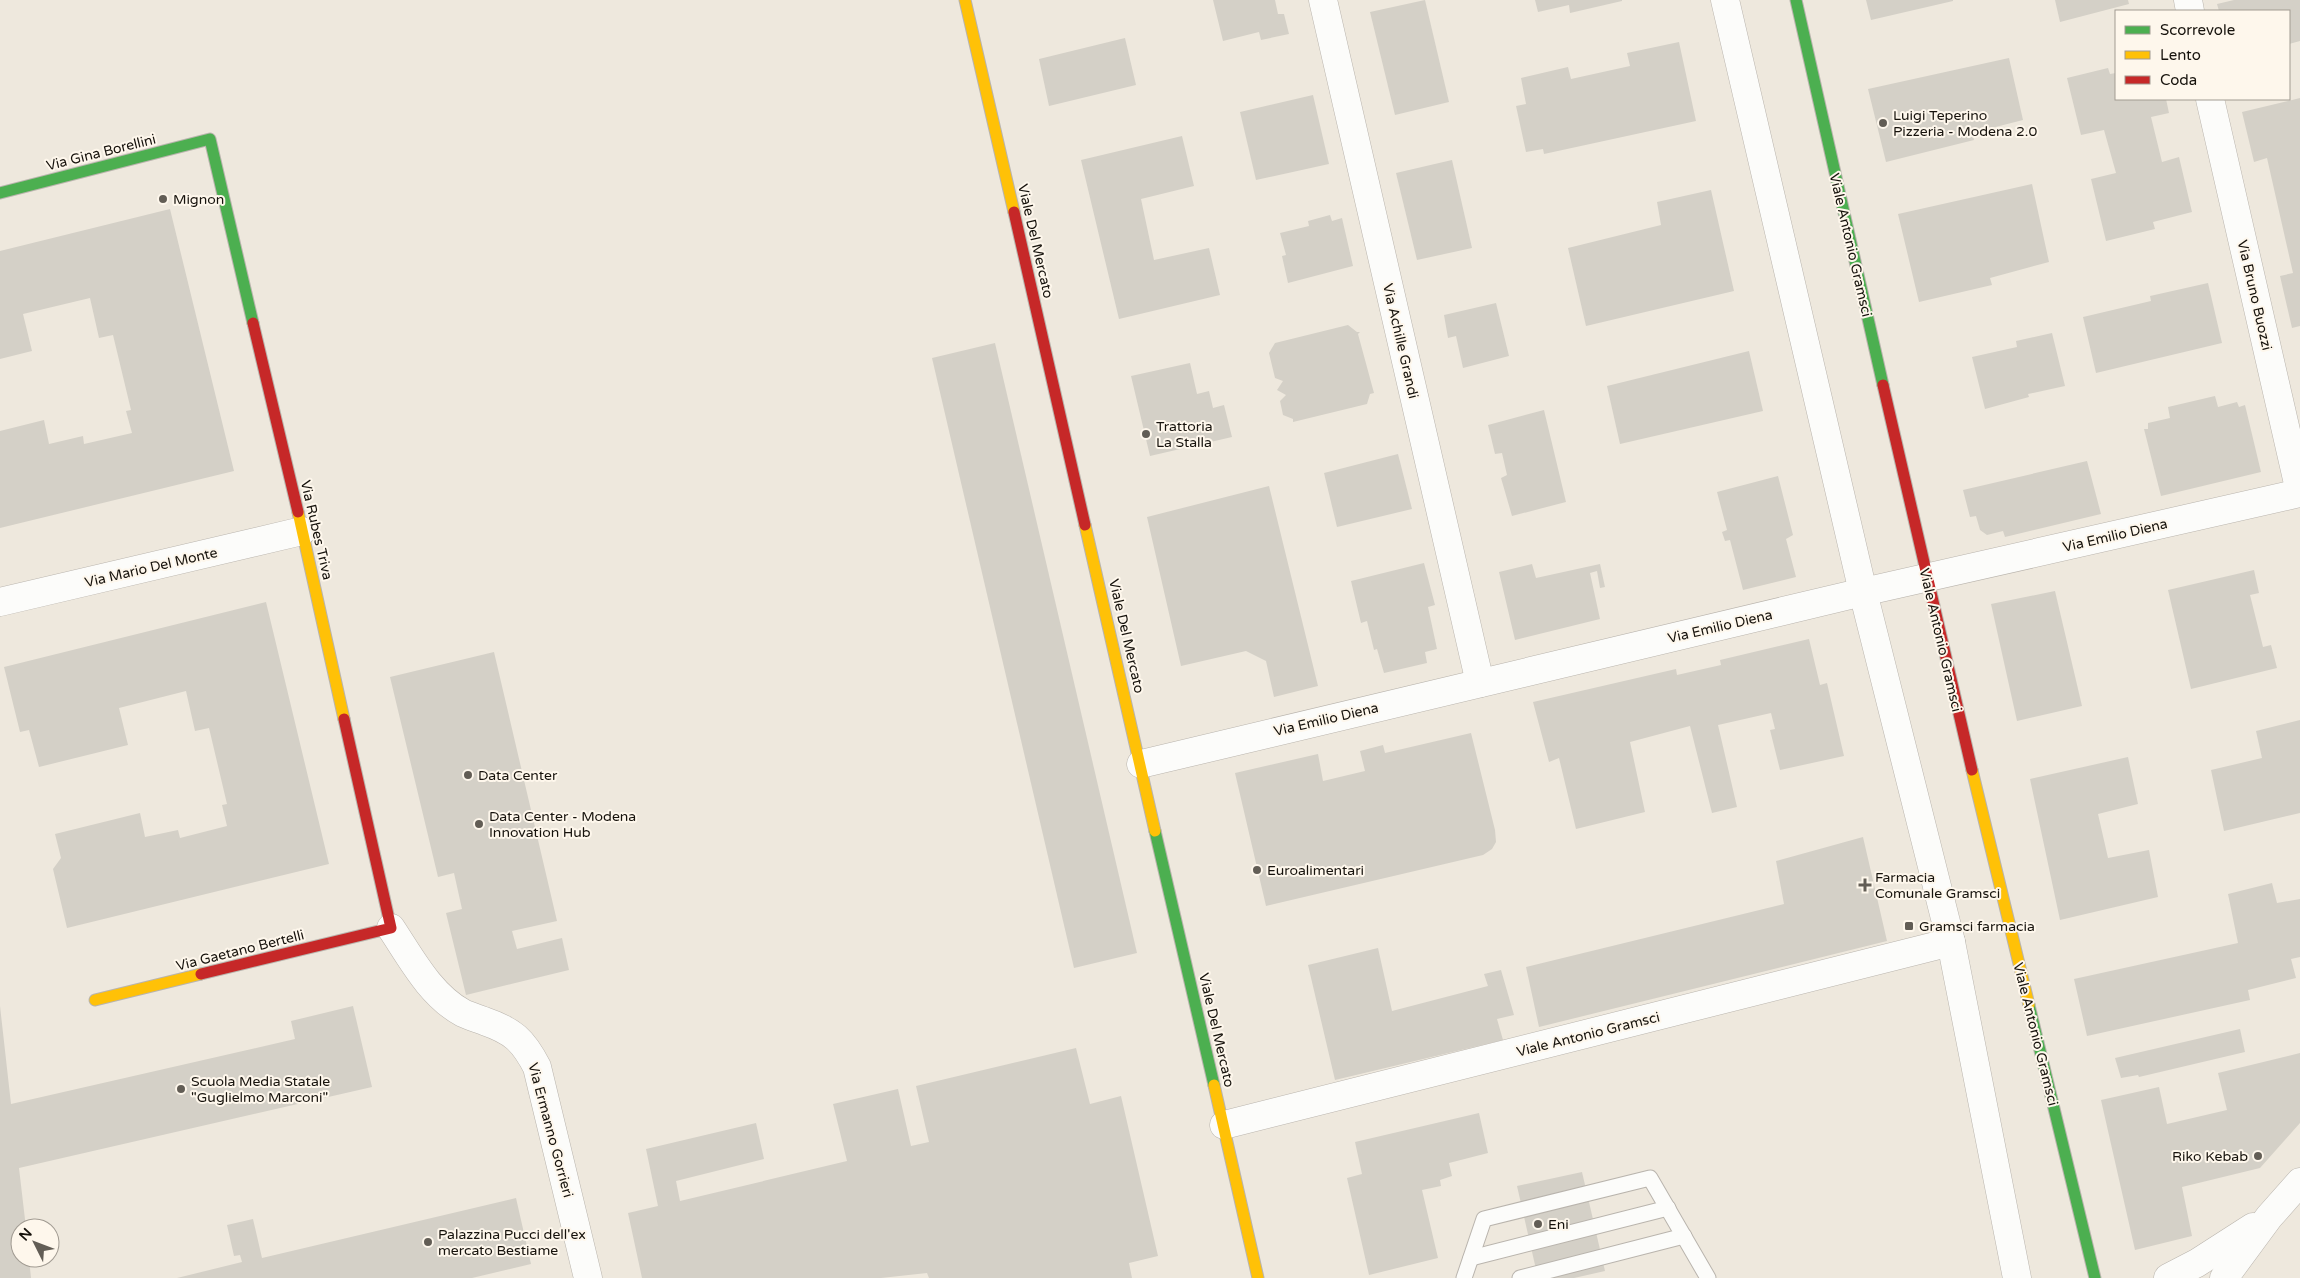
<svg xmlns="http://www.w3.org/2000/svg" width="2300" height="1278" font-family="'Varela Round',sans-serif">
	<rect width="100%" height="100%" fill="#eee8dd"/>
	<g fill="#d4d0c7">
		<path d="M1213,0h62l3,14h6l5,20 -28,6 -2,-8 -36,9z"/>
		<path d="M1425,0l24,102 -54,13 -25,-103z"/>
		<path d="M1535,0h87v1l-52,12 -1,-8 -31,7z"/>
		<path d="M1866,0h87v1l-82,19z"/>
		<path d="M2055,0h73l1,4 -69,18z"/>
		<path d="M2234,0h66v41l-11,3v-33h-70l-2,-7z"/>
		<path d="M1125,38l11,47 -87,21 -10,-47z"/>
		<path d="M1679,42l17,79 -152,33 -1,-5 -17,3 -10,-46 10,-2 -5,-26 47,-11 3,12 59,-13 -3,-13z"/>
		<path d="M2009,58l14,62 -51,13 2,7 -88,22 -18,-73z"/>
		<path d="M2108,68l2,6 6,-1v26h50l3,14 -18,4 11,45 17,-5 13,55 -39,10 2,7 -49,12 -15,-62 25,-6 -12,-43 -23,5 -14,-57z"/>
		<path d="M1313,95l16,69 -73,16 -16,-68z"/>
		<path d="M2300,98v228l-8,2 -12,-52 13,-3 -26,-115 -13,4 -12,-50z"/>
		<path d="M1182,136l12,50 -53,13 13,61 55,-12 11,47 -101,24 -38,-159z"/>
		<path d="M1452,160l20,88 -55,12 -21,-87z"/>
		<path d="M2032,184l17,78 -59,16 2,7 -73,17 -21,-88z"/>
		<path d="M1711,190l23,101 -148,35 -18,-78 93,-23 -4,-23z"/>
		<path d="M170,209l64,262 -234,57v-97l44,-11 5,24 34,-8 1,8 48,-11 -6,-22 5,-1 -18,-75 -14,3 -9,-40 -67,16 9,37 -32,8v-108z"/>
		<path d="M1330,215l2,6 10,-3 11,48 -65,17 -6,-27 4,-1 -6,-22 29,-7 -1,-5z"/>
		<path d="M2208,283l14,60 -126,30 -13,-56 68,-16 -1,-5z"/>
		<path d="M1496,303l13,53 -46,12 -7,-32 -8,2 -4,-23z"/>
		<path d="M1348,325l9,7h3l-2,2 16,59 -4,1 -3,10 -74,18v-3l-10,-4 -3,-14 6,-6 -9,-5 6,-9 -8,-3 -6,-25 6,-10z"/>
		<path d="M2052,333l13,53 -37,8 1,3 -44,12 -13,-52 45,-10 -1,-6z"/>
		<path d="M995,343l142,610 -63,15 -142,-610z"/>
		<path d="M1749,351l14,60 -143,33 -13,-58z"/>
		<path d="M1190,363l7,31 12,-3 4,17 11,-3 8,32 -82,19 -19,-80z"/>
		<path d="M2215,396l3,11 19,-5 2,5 6,-2 16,67 -100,24 -17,-67h4v-6l22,-5 -2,-11z"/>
		<path d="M1544,410l22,92 -54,14 -11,-38 6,-3 -5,-22 -7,1 -7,-29z"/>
		<path d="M1398,454l14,55 -75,18 -13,-54z"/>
		<path d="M2087,461l14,53 -96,23 -2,-6 -16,4 -7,-5 -4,-14 -6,1 -7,-27z"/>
		<path d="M1778,476l15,59 -7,4 10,38 -53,13 -13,-50 -5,1 -3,-9 5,-2 -10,-38z"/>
		<path d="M1269,486l49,200 -44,11 -8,-36 -20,-10 -65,15 -34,-149z"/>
		<path d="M1424,563l11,42 -7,2 9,42 -12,3 2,11 -43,10 -7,-24 -3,1 -7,-29 -6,2 -10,-42z"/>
		<path d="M1532,564l4,14 64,-14 5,23 -5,1 -3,-17 -7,2 10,46 -85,21 -16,-68z"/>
		<path d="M2254,570l5,23 -9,2 13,52 8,-2 6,23 -86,21 -23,-99z"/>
		<path d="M2055,591l27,115 -65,15 -26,-117z"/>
		<path d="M266,602l63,262 -262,64 -14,-59 8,-11 -6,-24 85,-21 5,24 33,-7 2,8 47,-12 -5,-21 5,-1 -18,-76 -14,3 -9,-40 -67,17 9,37 -89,22 -10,-37 -9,2 -16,-65z"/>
		<path d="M1809,639l11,46 7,-2 17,73 -64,14 -10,-40 5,-1 -4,-16 -53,12 19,82 -25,6 -22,-87 -60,16 15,70 -69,17 -17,-71 -10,4 -16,-60 143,-33 1,6 44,-10 -1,-5z"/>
		<path d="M494,652l63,269 -45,10 5,18 45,-11 7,32 -103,25 -20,-82 16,-4 -8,-36 -16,4 -48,-200z"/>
		<path d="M2300,720v93l-76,18 -13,-61 51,-12 -6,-27z"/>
		<path d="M1471,733l24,97 1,12 -4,7 -9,6 -217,51 -31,-133 83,-19 5,27 42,-10 -5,-20 23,-6 2,8z"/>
		<path d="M2128,757l10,47 -40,10 10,44 41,-8 9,47 -98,23 -30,-141z"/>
		<path d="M1863,837l24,104 -348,86 -13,-60 258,-63 -8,-43z"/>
		<path d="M2272,883l5,20 23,-4v58l-9,2 5,19 -48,12 2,10 -163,36 -13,-57 164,-36 -10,-49z"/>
		<path d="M1378,948l14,63 96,-25 -4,-12 17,-4 13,45 -17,4 6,21 -168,40 -27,-115z"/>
		<path d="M0,1006l11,98 284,-65 -4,-18 62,-15 19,81 -353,81 7,60h-6v30h9l2,20h-31z"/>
		<path d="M2240,1029l5,23 -106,25 -1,-2 -17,3 -6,-20z"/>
		<path d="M1076,1048l14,56 31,-8 37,160 -29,7 3,15h-203l-2,-5 -46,5h-239l-14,-65 30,-7 -12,-57 110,-26 8,36 -88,22 4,20 167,-40 -14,-57 65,-15 13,57 18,-4 -13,-56z"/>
		<path d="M2300,1053v70l-40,45 -78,19 10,49 -57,14 -34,-150 58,-13 8,37 60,-14 -9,-37z"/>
		<path d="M1479,1113l9,40 -39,10 3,13 -12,4 1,6 -19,4 16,68 -69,17 -22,-97 15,-4 -7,-32z"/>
		<path d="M1582,1172l23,99 -31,7h-36l-21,-92z"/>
		<path d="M516,1198l15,66 -59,14h-295l65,-16 -2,-7 -6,1 -7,-31 26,-6 9,39z"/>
	</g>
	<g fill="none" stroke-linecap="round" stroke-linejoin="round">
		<g stroke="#b9b4ad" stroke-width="17">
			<g id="lane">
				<path d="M1471,1258l197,-50"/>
				<path d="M1464,1278l20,-59 166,-41 58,100"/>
				<path d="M1520,1278l164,-42"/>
			</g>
		</g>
		<g stroke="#b9b4ad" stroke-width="29">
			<g id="street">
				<path d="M1323,0l157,683"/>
				<path d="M1725,0l138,592 88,350 66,336"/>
				<path d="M2188,0l2,11"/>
				<path d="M2210,99l90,393"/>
				<path d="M0,602l302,-71"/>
				<path d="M1141,764l722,-172 437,-99"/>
				<path d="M391,928c20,30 39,67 72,85 6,3 14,5 21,8 29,10 39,19 53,46l51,211"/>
				<path d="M1224,1125l727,-183"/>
				<path d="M2168,1278l29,-15 56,-36"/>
				<path d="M2224,1278l45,-61 31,-35"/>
			</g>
		</g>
		<g stroke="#b9b4ad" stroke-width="13">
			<g id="fast">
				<path d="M1796,0l87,385"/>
				<path d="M0,193l210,-54 43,184"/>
				<path d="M1155,831l59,254"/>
				<path d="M2029,1005l66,273"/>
			</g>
		</g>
		<g stroke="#b9b4ad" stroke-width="13">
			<g id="slow">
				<path d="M965,0l49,212"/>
				<path d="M298,512l46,207"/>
				<path d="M1085,525l70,306"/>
				<path d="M1972,770l57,235"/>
				<path d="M95,1000l106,-26"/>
				<path d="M1214,1085l44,193"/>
			</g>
		</g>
		<g stroke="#b9b4ad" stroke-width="13">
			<g id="jam">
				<path d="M1014,212l71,313"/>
				<path d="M253,323l45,189"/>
				<path d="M1883,385l89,385"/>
				<path d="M201,974l190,-46 -47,-209"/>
			</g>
		</g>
		<use href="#lane" stroke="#fcfcfa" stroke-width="15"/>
		<use href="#street" stroke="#fcfcfa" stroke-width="28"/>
		<use href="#fast" stroke="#4caf50" stroke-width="11"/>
		<use href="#slow" stroke="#ffc107" stroke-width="11"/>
		<use href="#jam" stroke="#c62828" stroke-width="11"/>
	</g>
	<g fill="#625d55" stroke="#fef7ec" stroke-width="2">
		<circle cx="1883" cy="123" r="5"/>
		<circle cx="163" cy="199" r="5"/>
		<circle cx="1146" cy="434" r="5"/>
		<circle cx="468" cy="775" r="5"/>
		<circle cx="479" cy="824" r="5"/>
		<circle cx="1257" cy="870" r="5"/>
		<path d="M1862.5 877.5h5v5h5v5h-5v5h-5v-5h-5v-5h5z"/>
		<rect x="1904" y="921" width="10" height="10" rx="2.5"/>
		<circle cx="181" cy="1089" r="5"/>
		<circle cx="2258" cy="1156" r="5"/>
		<circle cx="1538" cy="1224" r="5"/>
		<circle cx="428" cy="1242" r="5"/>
	</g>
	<g text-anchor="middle" stroke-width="4" stroke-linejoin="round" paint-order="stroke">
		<g font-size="14" fill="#16120c" stroke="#fef7ec" text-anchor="start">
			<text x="1893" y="120">Luigi Teperino<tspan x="1893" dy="16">Pizzeria - Modena 2.0</tspan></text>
			<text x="173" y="204">Mignon</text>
			<text x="1156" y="431">Trattoria<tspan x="1156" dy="16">La Stalla</tspan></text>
			<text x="478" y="780">Data Center</text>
			<text x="489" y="821">Data Center - Modena<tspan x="489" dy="16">Innovation Hub</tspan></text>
			<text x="1267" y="875">Euroalimentari</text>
			<text x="1875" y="882">Farmacia<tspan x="1875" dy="16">Comunale Gramsci</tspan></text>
			<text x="1919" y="931">Gramsci farmacia</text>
			<text x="191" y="1086">Scuola Media Statale<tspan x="191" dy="16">"Guglielmo Marconi"</tspan></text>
			<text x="2248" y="1161" text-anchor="end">Riko Kebab</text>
			<text x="1548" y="1229">Eni</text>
			<text x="438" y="1239">Palazzina Pucci dell'ex<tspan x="438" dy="16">mercato Bestiame</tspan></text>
		</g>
		<g font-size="14" fill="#16120c" stroke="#fef7ec">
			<text transform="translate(101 152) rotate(-14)" y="5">Via Gina Borellini</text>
			<text transform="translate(1036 241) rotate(77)" y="5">Viale Del Mercato</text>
			<text transform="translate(1851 245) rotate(77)" y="5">Viale Antonio Gramsci</text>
			<text transform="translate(2255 295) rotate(77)" y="5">Via Bruno Buozzi</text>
			<text transform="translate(1401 341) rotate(77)" y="5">Via Achille Grandi</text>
			<text transform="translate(317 530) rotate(77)" y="5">Via Rubes Triva</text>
			<text transform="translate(2115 535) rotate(-13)" y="5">Via Emilio Diena</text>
			<text transform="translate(151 567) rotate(-13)" y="5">Via Mario Del Monte</text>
			<text transform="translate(1720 626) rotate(-13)" y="5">Via Emilio Diena</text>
			<text transform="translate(1127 636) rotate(77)" y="5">Viale Del Mercato</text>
			<text transform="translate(1941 640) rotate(77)" y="5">Viale Antonio Gramsci</text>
			<text transform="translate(1326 719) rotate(-13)" y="5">Via Emilio Diena</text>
			<text transform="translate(240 950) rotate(-14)" y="5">Via Gaetano Bertelli</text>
			<text transform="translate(1217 1030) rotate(77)" y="5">Viale Del Mercato</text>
			<text transform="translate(1588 1034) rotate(-14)" y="5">Viale Antonio Gramsci</text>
			<text transform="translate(2036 1034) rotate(76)" y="5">Viale Antonio Gramsci</text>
			<text transform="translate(551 1130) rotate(75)" y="5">Via Ermanno Gorrieri</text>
		</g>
	</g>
	<rect x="2115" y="10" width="175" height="90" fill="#fef7ec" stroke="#a19b92"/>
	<rect x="2125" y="26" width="25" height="8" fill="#4caf50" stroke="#a19b92"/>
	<text x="2160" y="35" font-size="15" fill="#16120c">Scorrevole</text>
	<rect x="2125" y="51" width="25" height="8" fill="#ffc107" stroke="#a19b92"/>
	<text x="2160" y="60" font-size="15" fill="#16120c">Lento</text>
	<rect x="2125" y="76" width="25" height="8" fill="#c62828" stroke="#a19b92"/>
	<text x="2160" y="85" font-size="15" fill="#16120c">Coda</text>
	<g transform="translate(35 1243) rotate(312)"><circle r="24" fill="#fef7ec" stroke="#a19b92"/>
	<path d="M0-4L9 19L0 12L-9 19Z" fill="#625d55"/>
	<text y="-8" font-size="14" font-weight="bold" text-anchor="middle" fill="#16120c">N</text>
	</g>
</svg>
